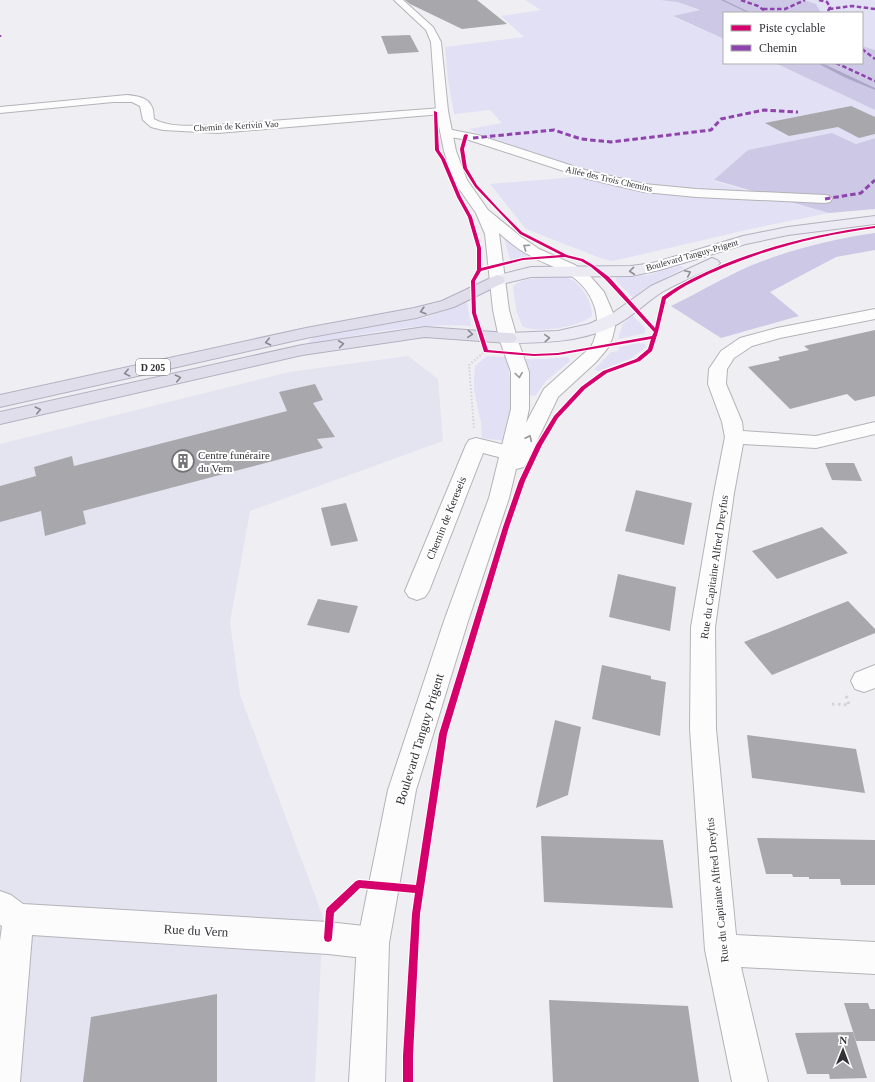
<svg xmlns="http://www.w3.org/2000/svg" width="875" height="1082" font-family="Georgia,serif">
	<rect width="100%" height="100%" fill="#eeeef3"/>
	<path fill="#e4e3f0" d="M408,356l30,23 5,62 -193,70 -20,111 10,73 83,222 -8,165h-315v-638l289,-72z"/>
	<g fill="#e2e0f5">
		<path d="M525,0h135l17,2 24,9 -28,6 51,22v24h51l100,47v28l-19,6 -24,-11 -118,48 115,32 -74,15 -142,33 -10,-2 -77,-30 -36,-45 86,-7 -22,-18 -64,-20 -21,-10 33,-6 -12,-13 -36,4 -6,-34 -3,-33 79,-10 -23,-21 40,-6z"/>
		<path d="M804,0h71v50l-13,-4v-33h-41l-5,-9z"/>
		<path d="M504,237l24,20 -18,3z"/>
		<path d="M680,266l4,2 -41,22 -10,8 -18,-18 2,-3 30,-2z"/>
		<path d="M554,277c5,0 12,-1 16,2 12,5 23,25 22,37 -12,11 -56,18 -70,10l-6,-17 -3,-22c8,-10 30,-9 41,-10z"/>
		<path d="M467,302l4,24c-53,-4 -104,7 -156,17l-7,-1 5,-4 114,-21z"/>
		<path d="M632,315l13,13v5l-27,6 5,-15z"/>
		<path d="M639,343l6,1 1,3 -14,11 -33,13 -5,-1 17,-18 7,-1 2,-4z"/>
		<path d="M487,356l18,1c10,28 5,55 1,84l-24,-3 -1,-15 -7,-33v-12l1,-12z"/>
		<path d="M568,357l2,4 -24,20 -11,15 -5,-1 -1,-22 -5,-14h20z"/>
	</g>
	<g fill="#ccc8e5">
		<path d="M660,0h144l12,4 5,9h-97v26l-51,-23 27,-6 -23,-8z"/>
		<path d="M862,46l13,4v60l-100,-47h87z"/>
		<path d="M832,133l24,11 19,-6v71l-46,4 -115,-33 34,-30z"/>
		<path d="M875,233v17l-39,7 -66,35 29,24 -78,22 -50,-32c23,-11 45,-24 68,-35 40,-19 93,-32 136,-38z"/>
	</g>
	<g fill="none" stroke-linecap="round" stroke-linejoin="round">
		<g fill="#aca6c9" fill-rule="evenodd">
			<path d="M721,0h3l27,13h-3z"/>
			<path d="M817,63h5l53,25v2l-29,-12z"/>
		</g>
	</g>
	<g fill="#a8a8ac">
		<path d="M405,0h72l30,24 -45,5 -52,-25z"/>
		<path d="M410,35l9,17 -31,2 -7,-18z"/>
		<path d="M851,106l24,11v17l-16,4 -21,-11 -49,9 -24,-13z"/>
		<path d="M875,330v66l-20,5 -8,-7 -57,15 -42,-42 32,-7 -2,-3 31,-7 -5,-4z"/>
		<path d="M315,384l8,16 -10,3 22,34 -18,2 6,9 -240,63 3,13 -41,12 -4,-25 -41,11v-36l36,-10 -2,-9 38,-11 2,10 213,-55 -8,-19z"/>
		<path d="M825,463h29l8,18 -30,-1z"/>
		<path d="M636,490l56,13 -8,42 -59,-14z"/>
		<path d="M346,503l12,38 -27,5 -10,-38z"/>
		<path d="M822,527l26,26 -71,26 -25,-28z"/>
		<path d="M618,574l58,13 -6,44 -61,-14z"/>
		<path d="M318,599l40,7 -9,27 -42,-8z"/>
		<path d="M848,601l27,28v4l-103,42 -28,-33z"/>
		<path d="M602,665l49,11v3l15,3 -6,54 -68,-17z"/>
		<path d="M555,720l26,7 -13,68 -32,13z"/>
		<path d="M747,735l109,14 9,44 -113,-15z"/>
		<path d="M541,836l122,4 10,68 -129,-6z"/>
		<path d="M757,838l118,2v45h-34l-1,-6h-31v-2h-16l-1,-3h-26z"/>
		<path d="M217,994v88h-134l8,-65z"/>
		<path d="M549,1000l139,6 11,76h-146z"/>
		<path d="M844,1003h24l2,6h5v32h-19z"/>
		<path d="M853,1032l14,46 -37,1 -1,-5h-22l-12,-41z"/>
	</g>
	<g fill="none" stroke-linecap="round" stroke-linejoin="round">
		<g stroke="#b4b3b8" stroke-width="2">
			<g id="street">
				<path d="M127,95c9,1 21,2 25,12 2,4 1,8 2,12 18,10 44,6 64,6l224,-17 4,1 2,2 -2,2 -4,1 -224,19 -55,-3 -12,-3 -8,-7 -3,-14 -8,-4h-19l-113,11v-6z"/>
				<path d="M447,129l31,6 107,35 59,14 52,5 129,6 5,1 2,3 -2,3 -5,1 -129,-6 -52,-5 -56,-13 -119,-39 -26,-4 -2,-3 2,-3z"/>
				<path d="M875,309v10l-95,19 -28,8 -18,12 -7,11 -1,15 16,38 1,9 73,5 59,-14v12l-59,14 -73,-4 -9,49 -19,134 1,102 20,206 139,7v32l-134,-7 27,115h-36l-27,-132 -15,-221 1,-102 23,-134 11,-56 -3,-15 -14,-38 1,-15 12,-18 19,-13 37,-10z"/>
				<path d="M476,438l41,10 3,5 -3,5 -7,2 -27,-7 -54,138 -4,6 -8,3 -8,-3 -4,-6 61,-146 3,-5z"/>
				<path d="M875,665v23l-11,4 -9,-3 -4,-8 4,-8z"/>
				<path d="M0,891l11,4 12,9 305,18 45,5 11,5 5,11 -5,11 -11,5 -45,-5 -296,-19 -12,147h-20v-141l2,-15 -2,-1z"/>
			</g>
		</g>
		<g stroke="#b4b3b8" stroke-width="2">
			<path id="secondary" d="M394,0h9l30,27 8,15 7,69 8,40 11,29 21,30 32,26 19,13 36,16 15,11 14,16 9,21 2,14 -3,12 -5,10 -11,13 -38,35 -31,65 -3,5 -8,2 -7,29 -41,123 -52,169 -27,153 -4,139h-36l8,-139 31,-153 56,-169 45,-123 22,-89v-37l-12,-34 -6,-28 -8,-76 -9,-21 -23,-33 -9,-29 -8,-40 -5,-69 -5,-12zM499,233c9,8 19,16 30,22 13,8 28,12 41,20 24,16 35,46 21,72l-47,42 -18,34 3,-14v-37l-12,-34 -8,-28z"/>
		</g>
		<g stroke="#b4b0c1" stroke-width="2">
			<g id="primary">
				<path d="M875,216v8l-87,11 -42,9 -86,26 -29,6 -100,1 -34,8 -6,-2 -2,-3 2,-3 40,-10 100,-1 22,-3 90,-27 45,-9z"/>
				<path d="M712,258l5,2 3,3 -3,3c-18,8 -37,16 -55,26 -17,11 -31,26 -50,35 -33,15 -68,16 -104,16l-6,-1 -3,-4 3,-4 6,-1 50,-2 31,-7 24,-11 38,-27z"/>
			</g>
		</g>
		<g stroke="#b4b0c1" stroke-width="2">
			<g id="highway">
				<path d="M497,275l6,2 2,3 -2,3 -49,24 -38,11 -110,20 -306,69v-12l306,-67 108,-20 28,-7z"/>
				<path d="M425,327l83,6 6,1 3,4 -3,4 -6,1 -83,-6 -123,18 -302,69v-12l302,-67z"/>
			</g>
		</g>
		<path stroke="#d4d4d6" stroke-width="2" stroke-dasharray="1.5 2" stroke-linecap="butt" d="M474,428l-5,-63 14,-12"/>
		<path stroke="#d4d4d6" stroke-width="3" stroke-dasharray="2.5 3.5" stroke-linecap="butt" d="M832,704l17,1 -3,-10"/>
		<use href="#street" fill="#fcfcfd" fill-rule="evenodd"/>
		<use href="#secondary" fill="#fcfcfd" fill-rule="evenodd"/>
		<use href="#primary" fill="#ecebf3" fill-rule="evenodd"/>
		<use href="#highway" fill="#e1deec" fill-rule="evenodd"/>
		<g stroke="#8e44ad" stroke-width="2.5" stroke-dasharray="4.5 2.5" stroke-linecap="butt">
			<path d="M741,0l17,6 7,5"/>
			<path d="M819,0l8,2 3,5 -2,4"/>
			<path d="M763,9h22l20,-9"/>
			<path d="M829,9l23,-3 23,3"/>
			<path d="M0,35v2"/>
			<path d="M862,49l13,10"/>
			<path d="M836,63l39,18"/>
		</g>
		<g stroke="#8e44ad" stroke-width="3" stroke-dasharray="5.5 3" stroke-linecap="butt">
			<path d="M473,138l81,-8 27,9 30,3 100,-12 10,-11 43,-9 34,2"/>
			<path d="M825,199l36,-6 14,-13"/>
		</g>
		<g stroke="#fff" stroke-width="2">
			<path id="cycleway" d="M434,111l3,1 2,38 6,9 16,38 11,20 9,31v20l42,-10 38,-3 -41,-21 -45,-47 -12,-19 -3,-19 4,-14 2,-1 2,1 -4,14 3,19 10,17 22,24 23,23 45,23 16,4 10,6 16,12 46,51 7,-31c18,-13 39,-23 60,-32 49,-20 100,-32 153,-39v2c-52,7 -102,19 -150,39 -21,9 -41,18 -59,32l-8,33 -6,19 -12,10 -33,12 -22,16 -27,29 -16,27 -17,36 -16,46 -62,207 -27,180 -7,142v26h-10v-26l9,-142 3,-21 -55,-5 -26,25 -2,25 -1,3 -3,1 -3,-1 -1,-3 2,-27 1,-3 29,-27 3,-1 57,5 23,-151 64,-207 16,-46 17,-36 18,-29 27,-29 22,-16 33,-12 12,-10 3,-10 -93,16 -24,1 -50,-4 -12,-39 -1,-32 6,-11v-22l-9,-31 -11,-20 -16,-38 -6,-9zM565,257l16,4 10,6 14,12 49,53 -2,4 -94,17 -24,1 -46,-4 -12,-37 -1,-32 6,-10 42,-11z"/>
		</g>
		<use href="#cycleway" fill="#d6006c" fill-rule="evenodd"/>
	</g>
	<defs><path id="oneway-chevron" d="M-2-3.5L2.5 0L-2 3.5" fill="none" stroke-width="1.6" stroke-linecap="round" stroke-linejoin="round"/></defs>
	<g stroke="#97969a">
		<use href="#oneway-chevron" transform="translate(526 247) rotate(-146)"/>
		<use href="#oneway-chevron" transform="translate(519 375) rotate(83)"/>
		<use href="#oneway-chevron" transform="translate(529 438) rotate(-64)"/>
	</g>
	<g stroke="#8f8e94">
		<use href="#oneway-chevron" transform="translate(632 271) rotate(174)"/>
		<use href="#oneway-chevron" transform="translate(688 273) rotate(-25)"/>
		<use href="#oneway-chevron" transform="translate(547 338) rotate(-4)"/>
	</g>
	<g stroke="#8a8891">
		<use href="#oneway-chevron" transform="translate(423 311) rotate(164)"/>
		<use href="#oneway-chevron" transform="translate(470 334) rotate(5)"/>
		<use href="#oneway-chevron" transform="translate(268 342) rotate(168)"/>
		<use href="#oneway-chevron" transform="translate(341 344) rotate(-8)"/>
		<use href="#oneway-chevron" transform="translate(127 373) rotate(167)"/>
		<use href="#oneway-chevron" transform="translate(178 378) rotate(-13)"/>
		<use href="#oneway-chevron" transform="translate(38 410) rotate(-13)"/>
	</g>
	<defs>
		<g id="building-ring" transform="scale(1.15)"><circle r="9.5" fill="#fff" stroke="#747378" stroke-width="1.5"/><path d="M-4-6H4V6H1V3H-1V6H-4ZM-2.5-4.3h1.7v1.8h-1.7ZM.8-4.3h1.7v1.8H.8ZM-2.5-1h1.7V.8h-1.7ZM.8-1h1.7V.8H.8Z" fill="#747378"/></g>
	</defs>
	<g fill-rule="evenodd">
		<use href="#building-ring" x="183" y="461"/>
	</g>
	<g text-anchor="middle" stroke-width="4" stroke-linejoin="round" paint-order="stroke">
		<g font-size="9" fill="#323136" stroke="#fff">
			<text transform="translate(236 126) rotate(-3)" y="3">Chemin de Kerivin Vao</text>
			<text transform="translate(609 179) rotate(13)" y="3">Allée des Trois Chemins</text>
			<text transform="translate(692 255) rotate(-16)" y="3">Boulevard Tanguy-Prigent</text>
		</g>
		<rect fill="#fff" stroke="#706f72" stroke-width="1" x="136" y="359" width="34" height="16" rx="3"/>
		<g font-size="10" font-weight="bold" fill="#323136">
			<text x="153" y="371">D 205</text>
		</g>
		<g font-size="11" fill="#323136" stroke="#fff" text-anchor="start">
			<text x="198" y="459">Centre funéraire<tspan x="198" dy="13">du Vern</tspan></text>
		</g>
		<g font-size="11" fill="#323136" stroke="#fff">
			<text transform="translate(446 518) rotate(-68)" y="4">Chemin de Kereseis</text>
			<text transform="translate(714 567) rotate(-82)" y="4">Rue du Capitaine Alfred Dreyfus</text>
			<text transform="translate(717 890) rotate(-96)" y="4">Rue du Capitaine Alfred Dreyfus</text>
		</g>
		<g font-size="13" fill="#323136" stroke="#fff">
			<text transform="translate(419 739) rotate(-73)" y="5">Boulevard Tanguy Prigent</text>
			<text transform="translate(196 930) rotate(3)" y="5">Rue du Vern</text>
		</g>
	</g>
	<rect x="723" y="12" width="140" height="52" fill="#ffffff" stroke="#adadaf"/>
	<rect x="731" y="25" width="20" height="6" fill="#d6006c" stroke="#adadaf"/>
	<text x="759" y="32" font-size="12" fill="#323136">Piste cyclable</text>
	<rect x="731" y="45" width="20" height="6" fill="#8e44ad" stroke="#adadaf"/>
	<text x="759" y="52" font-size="12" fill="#323136">Chemin</text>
	<g transform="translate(843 1050) rotate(1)" stroke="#ffffff" stroke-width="3" paint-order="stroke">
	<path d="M0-3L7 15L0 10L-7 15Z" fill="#323136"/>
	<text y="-6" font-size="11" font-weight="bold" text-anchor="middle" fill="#323136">N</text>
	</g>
</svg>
